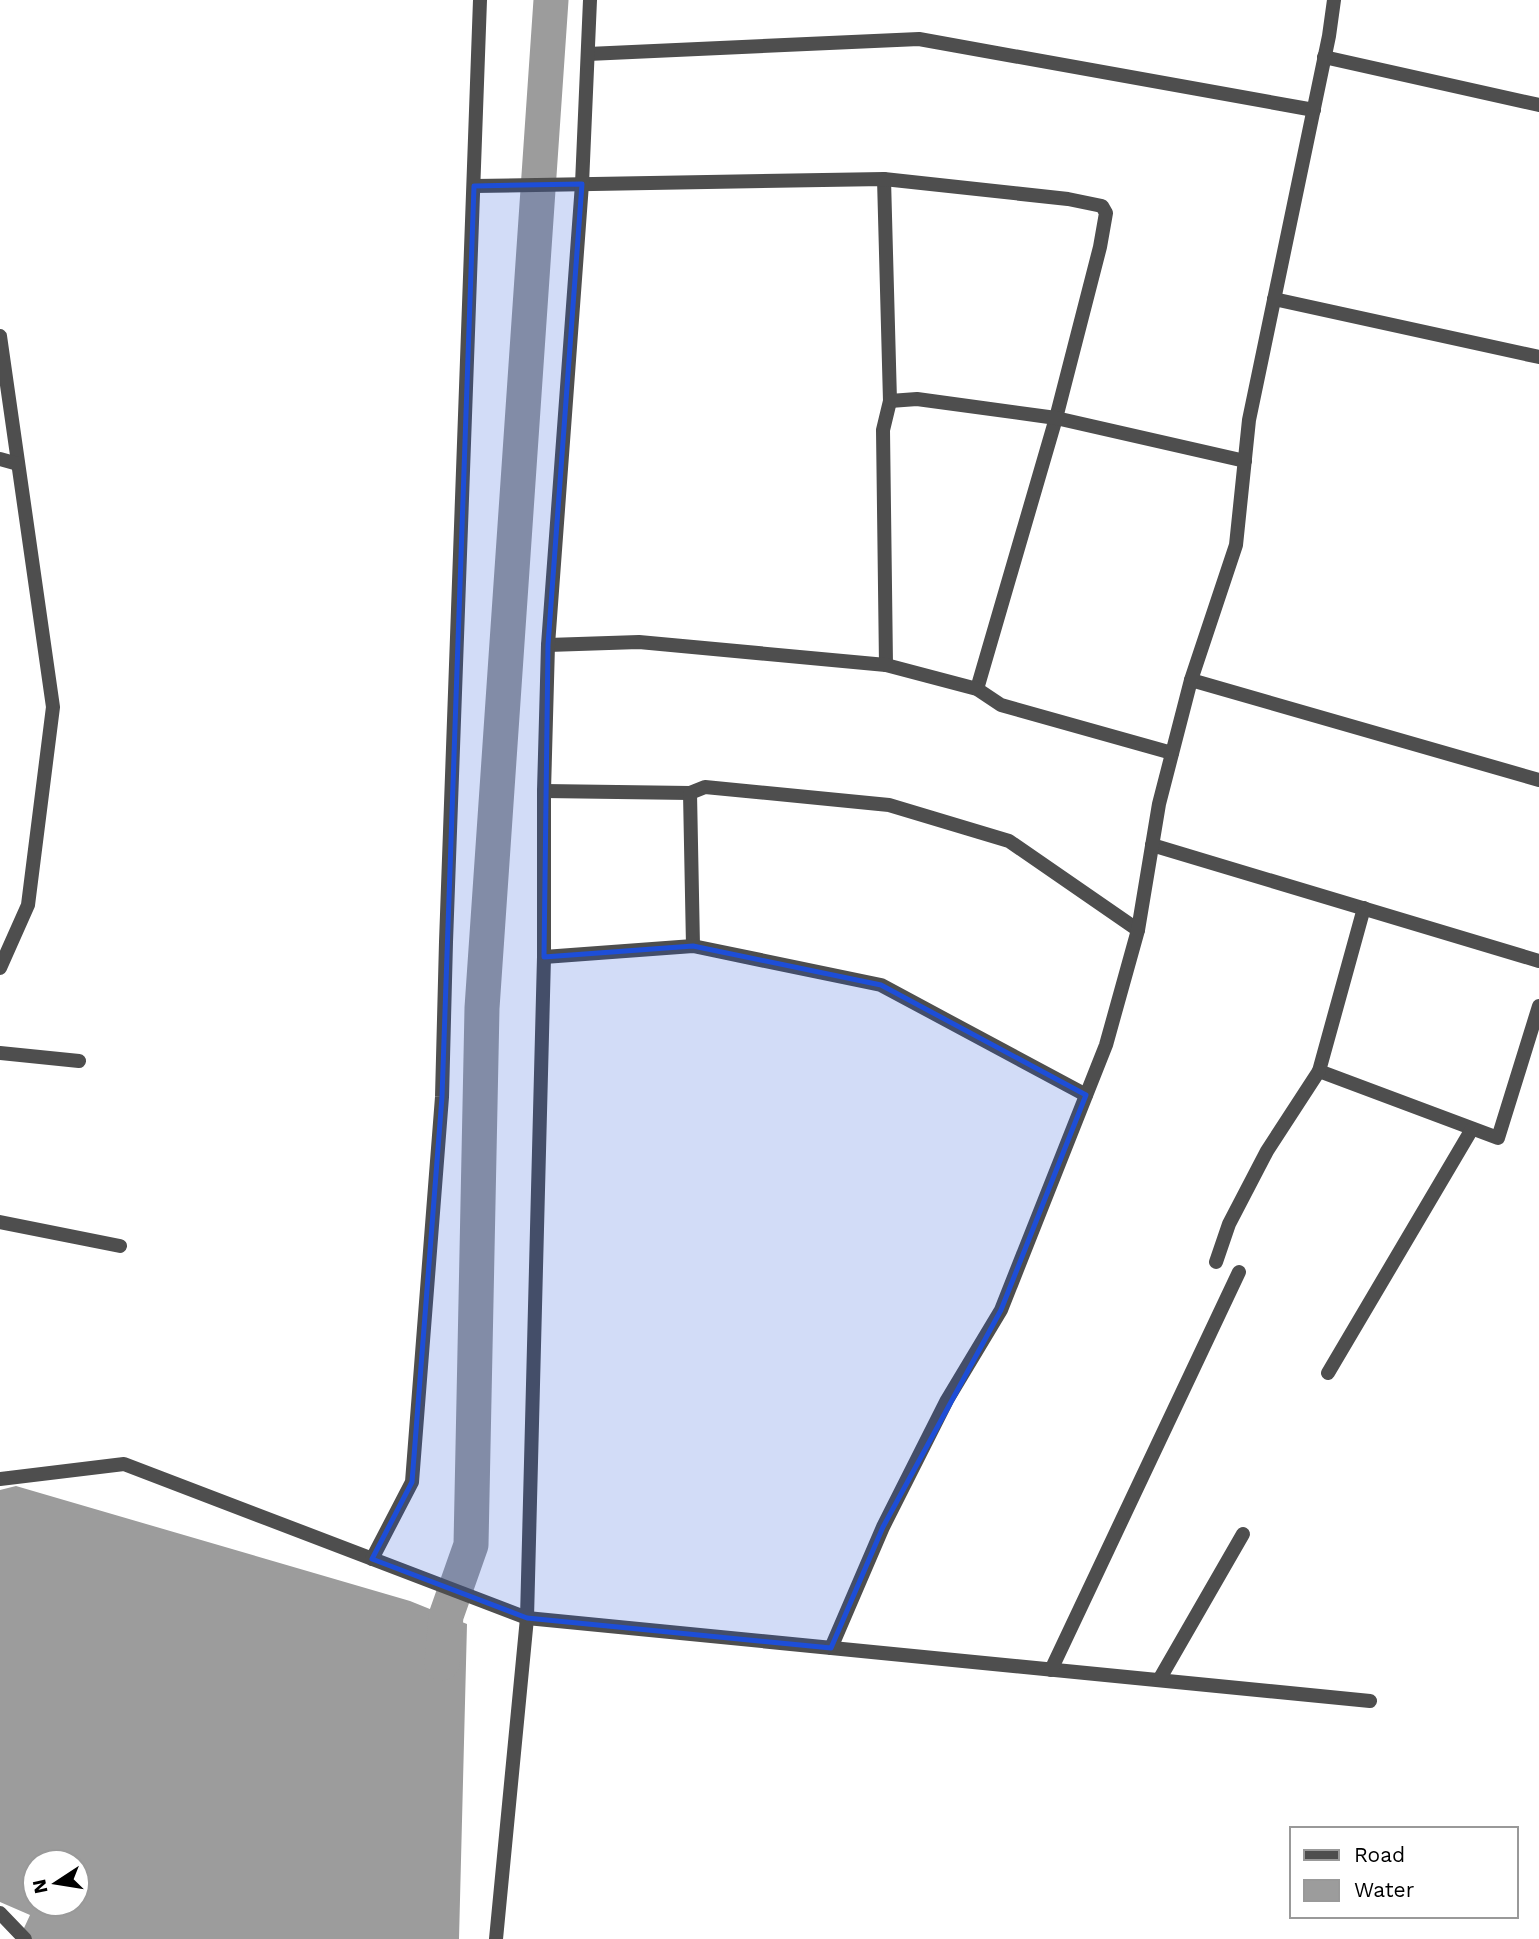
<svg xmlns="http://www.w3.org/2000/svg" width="1539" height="1939" font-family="'Work Sans',sans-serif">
	<rect width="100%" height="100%" fill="#fff"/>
	<path fill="#9c9c9c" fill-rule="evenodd" d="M16,1486l394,115 57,23 -8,315h-440l11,-24 -30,-13v-412zM35,1862h42v42h-42z"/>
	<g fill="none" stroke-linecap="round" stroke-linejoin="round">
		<path stroke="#9c9c9c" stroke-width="35" d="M442,1663l4,-47 25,-71 11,-537 69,-1008"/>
		<g stroke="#4e4e4e" stroke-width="14">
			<path d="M588,54l331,-15 395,71"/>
			<path d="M1324,57l215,48"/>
			<path d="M884,179l6,222 -7,29 3,235"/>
			<path d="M474,186l410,-7 184,20 34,7 4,7 -6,34 -44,171 -79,271"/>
			<path d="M1274,299l265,58"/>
			<path d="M0,336l53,371 -25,198 -28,63"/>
			<path d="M890,401l27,-2 139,19 189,43"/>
			<path d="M0,459l18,5"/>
			<path d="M548,645l91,-3 247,23 91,24 24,16 171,48"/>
			<path d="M1191,680l348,100"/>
			<path d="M544,791l146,2 15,-6 184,18 120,36 129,89"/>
			<path d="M690,793l3,153"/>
			<path d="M1152,845l387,116"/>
			<path d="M1364,908l-45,163 179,67 41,-132"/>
			<path d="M544,957l149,-11 188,39 205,110"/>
			<path d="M0,1053l79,8"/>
			<path d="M0,1222l120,24"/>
			<path d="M1216,1262l13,-38 38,-73 52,-80"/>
			<path d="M1328,1373l144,-244"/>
			<path d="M0,1479l124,-15 403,154 843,83"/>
			<path d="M372,1559l40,-77 30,-385 4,-155 34,-942"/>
			<path d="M831,1648l52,-121 64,-127 54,-90 105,-265 32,-115 21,-126 32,-124 45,-135 13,-125 80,-384 5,-36"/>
			<path d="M1051,1670l188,-398"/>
			<path d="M1159,1680l84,-146"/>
			<path d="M0,1913l25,26"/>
			<path d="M496,1939l31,-321 17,-661v-166l4,-146 34,-461 8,-184"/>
		</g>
	</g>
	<path fill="#1d4ed8" fill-opacity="0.2" stroke="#1d4ed8" stroke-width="5" stroke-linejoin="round" d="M582,184l-34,461 -4,312 149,-11 188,39 205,110 -85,215 -118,217 -52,121 -304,-30 -155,-59 40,-77 30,-385 32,-911z"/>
	<rect x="1290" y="1827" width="228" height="91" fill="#ffffff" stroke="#999999" stroke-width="2"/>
	<rect x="1304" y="1850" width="35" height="10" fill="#4e4e4e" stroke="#999999" stroke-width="2"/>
	<text x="1354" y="1862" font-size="21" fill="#000000">Road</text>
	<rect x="1304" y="1880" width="35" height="21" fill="#9c9c9c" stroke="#999999" stroke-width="2"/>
	<text x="1354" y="1897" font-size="21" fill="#000000">Water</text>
	<g transform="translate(56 1883) rotate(258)"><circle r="33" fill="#ffffff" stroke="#999999" stroke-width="2"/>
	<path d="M0-5L12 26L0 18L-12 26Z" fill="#000000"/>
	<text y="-10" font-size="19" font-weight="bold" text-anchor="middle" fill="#000000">N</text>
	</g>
</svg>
